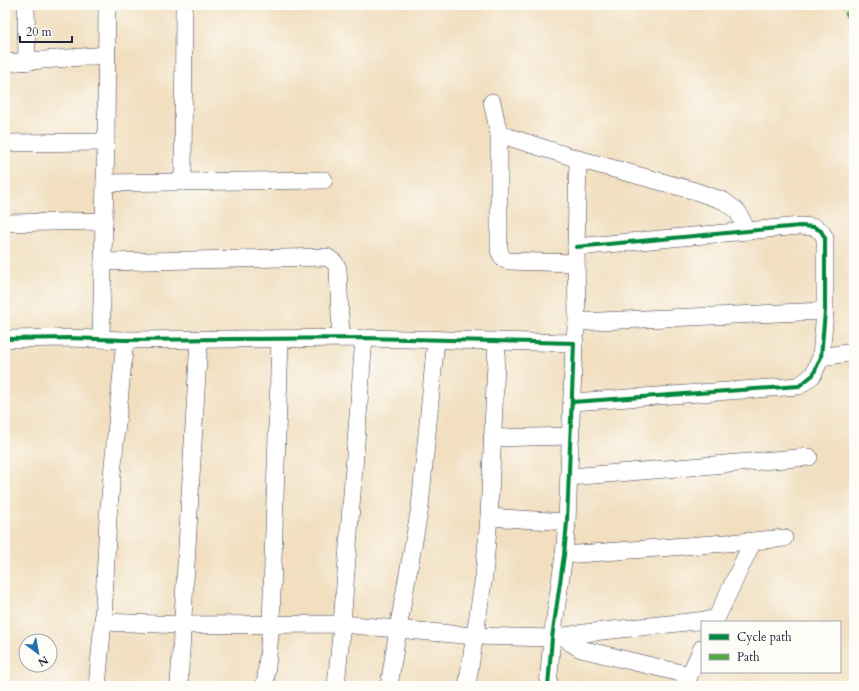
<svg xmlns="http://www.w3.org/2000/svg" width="859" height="691" font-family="Cardo,serif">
	<rect width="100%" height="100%" fill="#fdfcf7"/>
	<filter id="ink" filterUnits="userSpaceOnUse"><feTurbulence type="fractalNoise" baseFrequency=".025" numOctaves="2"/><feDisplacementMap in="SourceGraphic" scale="8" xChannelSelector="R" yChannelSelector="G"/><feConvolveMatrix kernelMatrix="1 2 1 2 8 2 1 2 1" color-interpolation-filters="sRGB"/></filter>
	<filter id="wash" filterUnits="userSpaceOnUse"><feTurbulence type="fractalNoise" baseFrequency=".012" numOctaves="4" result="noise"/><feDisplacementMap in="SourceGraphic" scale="16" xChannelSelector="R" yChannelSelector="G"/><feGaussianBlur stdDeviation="0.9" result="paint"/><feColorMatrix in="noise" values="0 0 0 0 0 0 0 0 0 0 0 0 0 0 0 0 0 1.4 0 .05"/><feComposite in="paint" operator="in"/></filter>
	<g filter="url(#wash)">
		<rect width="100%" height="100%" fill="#f1dfc0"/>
	</g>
	<g filter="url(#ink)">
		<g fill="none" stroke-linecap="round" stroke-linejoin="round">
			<g stroke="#413e4f" stroke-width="18">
				<g id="street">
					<path d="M26,5l1,57"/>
					<path d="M5,63l102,-8"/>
					<path d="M492,102l7,32v116c2,5 3,9 9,11l68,2"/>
					<path d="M499,134l79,25 -2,88 1,75 -3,21"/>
					<path d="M5,143l101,-1"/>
					<path d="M578,159l117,32 29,10 14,11 9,19"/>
					<path d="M183,182l1,-177"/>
					<path d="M105,183l219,-3"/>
					<path d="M5,223l99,-2"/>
					<path d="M103,262l224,-5 8,6 3,6 3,69"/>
					<path d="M577,322l248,-11"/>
					<path d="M5,339l64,-1 56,2 239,-2 210,5 -7,179 -3,33 -12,83 -4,48"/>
					<path d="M101,339l5,-197 1,-137"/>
					<path d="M821,357l33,-5"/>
					<path d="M572,402l227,-16 14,-11 8,-18 4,-46v-73l-4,-7 -7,-4 -14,-1 -224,21"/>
					<path d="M492,438l79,-2"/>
					<path d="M570,477l239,-20"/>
					<path d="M489,517l78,5"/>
					<path d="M564,555l189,-14 31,-3"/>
					<path d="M716,619l37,-78"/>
					<path d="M103,622l80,3 159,-1 132,12 78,2 32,-5 132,-14 -1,3"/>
					<path d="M565,637l6,6 10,6 108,26"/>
					<path d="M685,685l17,-37"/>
					<path d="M97,686l6,-64 5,-105 17,-177"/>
					<path d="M179,686l20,-347"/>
					<path d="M265,686l6,-61 9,-286"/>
					<path d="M336,686l6,-62 22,-286"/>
					<path d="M389,686l9,-57 22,-122 16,-168"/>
					<path d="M467,686l17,-110 5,-59 8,-176"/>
				</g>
			</g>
			<use href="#street" stroke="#fff" stroke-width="17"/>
			<path stroke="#53aa46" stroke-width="3" stroke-dasharray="6 3" stroke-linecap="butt" d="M840,5l14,19"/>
			<g stroke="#fdfcf7" stroke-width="6">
				<g id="cycleway">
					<path d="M5,339l64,-1 56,2 239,-2 210,5 -7,179 -3,33 -12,83 -4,48"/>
					<path d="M572,402l227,-16 14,-11 8,-18 4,-46v-73l-4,-7 -7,-4 -14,-1 -224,21"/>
				</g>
			</g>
			<use href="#cycleway" stroke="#00873e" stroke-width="4"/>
		</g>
	</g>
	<rect width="859" height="691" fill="none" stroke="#fdfcf7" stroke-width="20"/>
	<rect x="701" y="621" width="140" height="52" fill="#fdfcf7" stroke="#a5a5ac"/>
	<rect x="709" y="634" width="20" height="6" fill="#00873e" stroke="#a5a5ac"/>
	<text x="737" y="641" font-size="12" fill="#22223b">Cycle path</text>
	<rect x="709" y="654" width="20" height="6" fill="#53aa46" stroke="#a5a5ac"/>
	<text x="737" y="661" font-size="12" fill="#22223b">Path</text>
	<g transform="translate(38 653) rotate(148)"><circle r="19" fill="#fdfcf7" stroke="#a5a5ac"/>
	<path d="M0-3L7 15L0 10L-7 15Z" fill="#1f6fb2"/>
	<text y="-6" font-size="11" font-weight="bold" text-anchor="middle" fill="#22223b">N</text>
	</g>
	<path d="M20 36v6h52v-6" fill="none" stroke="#22223b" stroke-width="2"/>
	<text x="26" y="36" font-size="12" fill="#22223b" stroke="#fdfcf7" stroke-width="3" paint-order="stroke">20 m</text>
</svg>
